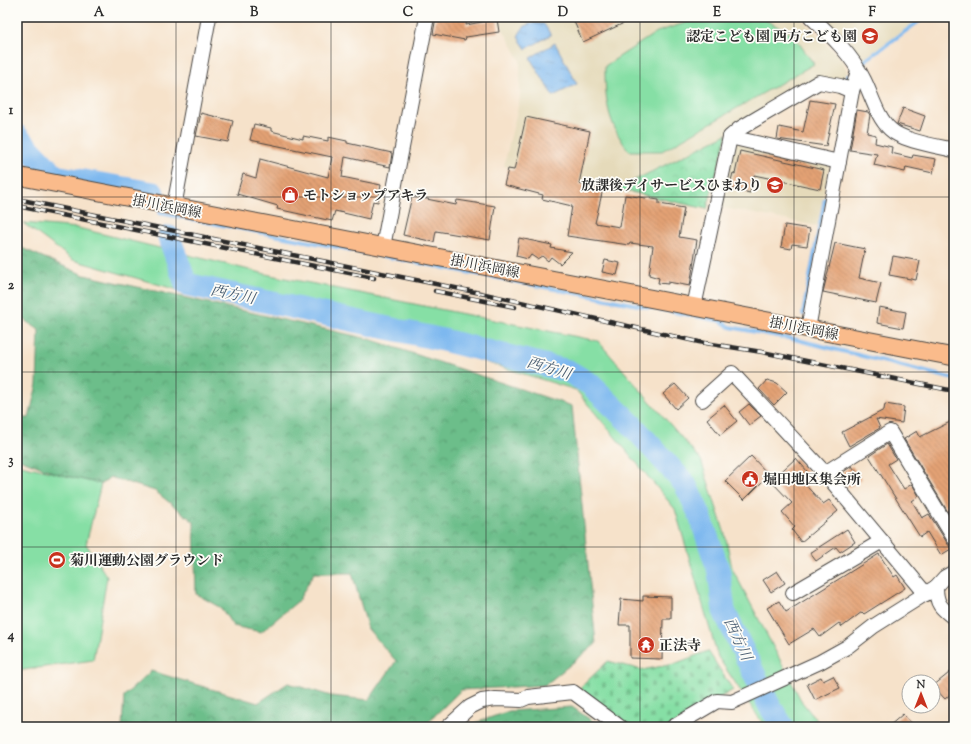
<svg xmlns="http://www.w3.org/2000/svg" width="971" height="744" font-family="'Sorts Mill Goudy','Noto Serif JP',serif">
	<defs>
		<pattern id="forest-crowns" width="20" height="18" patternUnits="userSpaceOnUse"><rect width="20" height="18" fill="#6cbe8a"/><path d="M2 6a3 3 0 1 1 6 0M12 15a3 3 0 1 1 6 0" fill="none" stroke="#599b71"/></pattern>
		<pattern id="cemetery-stones" width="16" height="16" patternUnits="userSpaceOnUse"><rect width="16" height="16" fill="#86dfa5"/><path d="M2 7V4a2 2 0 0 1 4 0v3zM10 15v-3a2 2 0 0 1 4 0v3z" fill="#74c08e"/></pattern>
		<pattern id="park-crowns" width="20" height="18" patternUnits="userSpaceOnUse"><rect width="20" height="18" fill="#86dfa5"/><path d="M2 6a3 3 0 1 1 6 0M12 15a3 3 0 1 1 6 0" fill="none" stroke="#74c08e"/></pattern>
		<pattern id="water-ripples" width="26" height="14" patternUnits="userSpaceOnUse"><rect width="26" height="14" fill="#7db8ef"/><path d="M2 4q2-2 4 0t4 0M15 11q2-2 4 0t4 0" fill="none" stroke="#6796c2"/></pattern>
		<pattern id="building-back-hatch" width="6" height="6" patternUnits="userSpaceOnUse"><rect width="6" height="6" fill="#e4a275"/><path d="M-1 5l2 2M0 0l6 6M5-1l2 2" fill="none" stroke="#b98460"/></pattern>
	</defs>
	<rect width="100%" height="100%" fill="#fdfcf7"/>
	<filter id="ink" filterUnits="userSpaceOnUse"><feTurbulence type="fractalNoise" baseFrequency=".025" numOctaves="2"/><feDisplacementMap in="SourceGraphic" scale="8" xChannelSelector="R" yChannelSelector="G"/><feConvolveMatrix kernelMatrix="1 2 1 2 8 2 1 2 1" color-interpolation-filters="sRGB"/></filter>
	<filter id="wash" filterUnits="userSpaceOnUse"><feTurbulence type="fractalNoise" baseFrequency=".012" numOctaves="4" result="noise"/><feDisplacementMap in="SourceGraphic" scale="16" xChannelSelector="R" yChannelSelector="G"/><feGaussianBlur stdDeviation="0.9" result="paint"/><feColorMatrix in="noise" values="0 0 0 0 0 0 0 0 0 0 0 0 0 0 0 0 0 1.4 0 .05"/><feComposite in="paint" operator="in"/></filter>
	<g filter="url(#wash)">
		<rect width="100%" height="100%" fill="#f6e2ca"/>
		<g fill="#e5daba">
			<path d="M496,17h303l43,43 5,11 -2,15 -26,-6 -92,54 -20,75 -203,-43 16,-68v-38z"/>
			<path d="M830,17h95l-63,43 -8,-13 -27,-27z"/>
			<path d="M733,142l97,20 -13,64 -98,-19z"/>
		</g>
		<g fill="#86dfa5" stroke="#588568">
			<path d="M704,17h56l33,18 21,29 -152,87h-33c-22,-28 -24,-52 -24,-85l52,-34z"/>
			<path d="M23,223l55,5 192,47 328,66 103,119 24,74 7,34 70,134 20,25h-57l-47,-70 -43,-148 -99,-119 -234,-72 -157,-26 -112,-32z"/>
			<path d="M17,464l84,20 -15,60 21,33 -14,83 -76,11z"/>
		</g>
		<g fill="url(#forest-crowns)" stroke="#4c745a">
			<path d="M17,246l67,29 285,64 203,67 24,238 -51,41 -84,5 -38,37h-301l2,-31 27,-25 107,32 30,-20 43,13 38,4 27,-39 -28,-32 -16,-56h-38l-16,28 -37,31 -28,-6 -12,-18 -25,-14 -2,-72 -39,-31 -45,-14 -9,7 -43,-10 -41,-16v-40h12l8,-34 2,-54 -18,-13h-4z"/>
			<path d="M572,707l29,20h-137l45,-16z"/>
		</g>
		<path fill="url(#cemetery-stones)" stroke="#588568" d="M708,651l25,39 -64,37h-48l-41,-39 28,-27 34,9 32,-6z"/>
		<path fill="url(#park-crowns)" stroke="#588568" d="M727,134l-20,75 -90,-20z"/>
		<g fill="url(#water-ripples)" stroke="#54728d">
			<path d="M533,23l11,1 7,11 -25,14 -8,-12c3,-8 7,-12 15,-14z"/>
			<path d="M555,43l22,41 -24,12 -23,-38z"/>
		</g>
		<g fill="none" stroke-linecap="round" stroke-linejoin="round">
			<g stroke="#7db8ef" stroke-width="4">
				<path d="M863,62l62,-45"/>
				<path d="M846,87l2,-12"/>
				<path d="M160,213l561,108 9,6 68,13 156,39"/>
				<path d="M803,314l22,-115"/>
			</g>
			<g stroke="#7db8ef" stroke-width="23">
				<path d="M17,136l38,40 98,17"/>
				<path d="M169,237l17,47 257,56 125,31 22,13 41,40 54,60 14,29 20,59 5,39 45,94 14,22"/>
			</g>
		</g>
		<g id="blocks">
			<g fill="url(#building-back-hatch)">
				<path d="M436,17h31l-1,8 31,-6 2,13 -33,5 -1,3 -32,-6z"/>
				<path d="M572,17h65l-54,25z"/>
				<path d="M810,100l25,4 -9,42 -49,-7 2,-12 24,5z"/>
				<path d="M903,108l22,8 -5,15 -23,-7z"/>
				<path d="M857,110l11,2 2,3 -3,18 9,2 -1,8 17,4 -1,6 21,5 1,-3 23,4 -3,14 -27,-6 -1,5 -31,-7 3,-11 -27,-4z"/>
				<path d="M201,113l32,8 -5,21 -32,-6z"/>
				<path d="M526,117l64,14 -11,53 24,5 -8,34 25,4 5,-32 34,5v4l25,4 -5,29 18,3 -7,46 -22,-4v2l-10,-1 1,-5 -10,-3 4,-29 -23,-3 -1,2 -62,-9 5,-30 -30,-7 1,-4 -39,-10 4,-16 6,1z"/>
				<path d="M254,124l17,4v3l32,8v-3l25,5v-4l19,4v2l45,10 -2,14 -45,-10 -3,20 39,8 -3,17 -5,-1 -4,18 -34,-8 -3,10 -55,-12 1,-3 -41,-12 6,-20 13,4 4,-19 68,18 4,-20 -82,-17z"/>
				<path d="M740,151l84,19 -4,19 -66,-14 -4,18 -21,-5 4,-15 2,1z"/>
				<path d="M412,196l44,9 1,-5 38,6 -5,34 -54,-9 -2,11 -31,-7z"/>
				<path d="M785,225l25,4 -3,17 -15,-2 -1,5 -10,-2z"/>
				<path d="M519,238l33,7 -1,3 21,4 -12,12 -9,-7 -3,4 -6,-5 -5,3 -6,-4 -3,4 -12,-3z"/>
				<path d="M835,243l30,6 -6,29 22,5 -5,20 -53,-11z"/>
				<path d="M893,256l27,5 -4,19 -27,-5z"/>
				<path d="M605,260l15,3 -3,12 -15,-3z"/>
				<path d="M879,307l27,5 -3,16 -26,-5z"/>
				<path d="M767,380l10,3 10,9 -13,13 -15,-16z"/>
				<path d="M675,384l13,14 -12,11 -13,-15z"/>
				<path d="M749,404l12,12 -12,9 -10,-13z"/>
				<path d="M885,404l19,3 -2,16 -26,-4 4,9 -31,18 -7,-14 42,-22z"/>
				<path d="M724,405l13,16 -17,14 -13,-16z"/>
				<path d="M954,420v102l-50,-83 13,-8 3,6z"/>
				<path d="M887,444l9,15 -8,5 16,25 8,-5 7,12 -7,5 10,17 7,-4 22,35 -10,6 -14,-23 -7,5 -51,-81z"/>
				<path d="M751,456l18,19 -25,25 -19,-19z"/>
				<path d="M796,458l11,13 -8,7 24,26 6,-4 9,11 -37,31 -9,-12 3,-3 -13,-15 10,-9 -21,-22z"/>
				<path d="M852,466l9,13 -12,8 -9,-13z"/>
				<path d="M847,529l8,13 -15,10 -4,-5 -20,14 -6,-8z"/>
				<path d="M879,554l15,23 3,-2 8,13 -41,26 -2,-2 -20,15 -3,-4 -19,14 -6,-8 -25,15 -22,-36 12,-7 7,11z"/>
				<path d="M777,571l8,12 -14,9 -8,-12z"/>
				<path d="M643,596l28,1v22h-8l-1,40 -32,-1v-33h-11l2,-26 22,2z"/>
				<path d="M954,669v22l-9,8 -12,-13z"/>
				<path d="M833,676l7,12 -25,12 -8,-16 14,-7 2,4z"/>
				<path d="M903,714l12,13h-27z"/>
			</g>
		</g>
	</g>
	<g filter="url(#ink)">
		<use href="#blocks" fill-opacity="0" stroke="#494643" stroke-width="1"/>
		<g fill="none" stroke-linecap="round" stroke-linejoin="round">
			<g stroke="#494643" stroke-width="16">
				<g id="minor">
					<path d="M811,17c21,19 41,38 53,63 8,16 13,37 26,49 12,12 47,17 64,21"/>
					<path d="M730,137l9,-8 80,-47 21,4 12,5"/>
					<path d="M174,207l35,-190"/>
					<path d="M383,247l44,-230"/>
					<path d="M694,307l36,-170 109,25"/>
					<path d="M808,329l44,-238 6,-20"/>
					<path d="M702,400l30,-27 93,100 101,121"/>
					<path d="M825,473l65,-41 64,106"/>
					<path d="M954,572l-9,5 -9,10c0,17 5,21 18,31"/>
					<path d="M793,593l89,-52"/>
					<path d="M448,727l22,-20 12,-6 14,-2 25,1 7,-3 45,-5 47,35"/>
					<path d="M673,727l44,-26 15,1 88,-40 27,-15 27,-21 62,-39"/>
				</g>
			</g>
			<g stroke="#494643" stroke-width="19">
				<path id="major" d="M17,176l937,181"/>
			</g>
			<use href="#minor" stroke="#fff" stroke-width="14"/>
			<use href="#major" stroke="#fabb8b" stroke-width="17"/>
			<g stroke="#2b2b2b" stroke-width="4.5">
				<g id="rail">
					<path d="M17,199l468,95 214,48 63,10 192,39"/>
					<path d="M17,206l357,72"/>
					<path d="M435,291l80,16"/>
				</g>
			</g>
			<use href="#rail" stroke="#fdfcf7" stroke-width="3" stroke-dasharray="9" stroke-linecap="butt"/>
		</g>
	</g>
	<path fill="none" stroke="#2b2b2b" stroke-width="1" stroke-opacity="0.55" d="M176,17v710M331,17v710M486,17v710M640,17v710M794,17v710M17,197h937M17,372h937M17,547h937"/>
	<defs>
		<g id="school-disc" transform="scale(0.9)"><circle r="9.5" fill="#c8321e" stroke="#fdfcf7"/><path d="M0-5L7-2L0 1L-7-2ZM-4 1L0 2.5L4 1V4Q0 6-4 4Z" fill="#fff"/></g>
		<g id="shop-disc" transform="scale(0.9)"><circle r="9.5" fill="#c8321e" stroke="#fdfcf7"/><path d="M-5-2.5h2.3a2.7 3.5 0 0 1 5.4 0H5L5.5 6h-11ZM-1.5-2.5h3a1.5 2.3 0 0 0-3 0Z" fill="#fff"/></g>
		<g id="civic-disc" transform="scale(0.9)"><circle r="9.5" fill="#c8321e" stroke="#fdfcf7"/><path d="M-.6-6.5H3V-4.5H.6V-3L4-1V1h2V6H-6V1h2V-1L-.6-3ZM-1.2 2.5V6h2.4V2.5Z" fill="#fff"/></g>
		<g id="stadium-disc" transform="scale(0.9)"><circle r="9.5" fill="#c8321e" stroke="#fdfcf7"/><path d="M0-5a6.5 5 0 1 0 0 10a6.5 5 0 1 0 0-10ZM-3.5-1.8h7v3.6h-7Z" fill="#fff"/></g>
		<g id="temple-disc" transform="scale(0.9)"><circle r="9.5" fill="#c8321e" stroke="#fdfcf7"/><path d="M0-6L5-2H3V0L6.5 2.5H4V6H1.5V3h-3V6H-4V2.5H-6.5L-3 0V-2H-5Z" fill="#fff"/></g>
	</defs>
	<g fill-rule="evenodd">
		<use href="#school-disc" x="870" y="36"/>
		<use href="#school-disc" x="775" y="185"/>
		<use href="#shop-disc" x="290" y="195"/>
		<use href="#civic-disc" x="750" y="479"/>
		<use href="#stadium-disc" x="57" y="560"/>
		<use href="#temple-disc" x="646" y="645"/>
	</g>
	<g text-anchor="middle" stroke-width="3.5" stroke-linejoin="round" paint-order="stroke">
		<g font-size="14" font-weight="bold" fill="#2b2b2b" stroke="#fdfcf7" text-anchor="start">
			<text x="857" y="41" text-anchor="end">認定こども園 西方こども園</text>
			<text x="762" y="190" text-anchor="end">放課後デイサービスひまわり</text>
			<text x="303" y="200">モトショップアキラ</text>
			<text x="763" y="484">堀田地区集会所</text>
			<text x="70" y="565">菊川運動公園グラウンド</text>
			<text x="659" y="650">正法寺</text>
		</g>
		<g font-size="14" fill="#2b2b2b" stroke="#fdfcf7">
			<text transform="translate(167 206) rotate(11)" y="5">掛川浜岡線</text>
			<text transform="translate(485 266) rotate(11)" y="5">掛川浜岡線</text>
			<text transform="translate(804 328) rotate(11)" y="5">掛川浜岡線</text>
		</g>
		<g font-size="15" font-style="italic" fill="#485c70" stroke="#fdfcf7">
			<text transform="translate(233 294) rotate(12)" y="5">西方川</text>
			<text transform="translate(549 368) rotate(17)" y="5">西方川</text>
			<text transform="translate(738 639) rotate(65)" y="5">西方川</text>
		</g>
	</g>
	<rect width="971" height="744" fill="none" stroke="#fdfcf7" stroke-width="44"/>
	<g transform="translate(921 694)"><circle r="19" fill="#fdfcf7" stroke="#a9a8a5"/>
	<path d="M0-3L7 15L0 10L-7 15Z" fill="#c8321e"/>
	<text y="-6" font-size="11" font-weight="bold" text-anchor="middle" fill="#2b2b2b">N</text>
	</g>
	<rect x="22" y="22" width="927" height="700" fill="none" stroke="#2b2b2b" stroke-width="1.5"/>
	<g font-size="13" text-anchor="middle" font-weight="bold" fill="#2b2b2b">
		<text x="99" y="16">A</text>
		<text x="254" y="16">B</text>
		<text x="408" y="16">C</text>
		<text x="563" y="16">D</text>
		<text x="717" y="16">E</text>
		<text x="872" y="16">F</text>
		<text x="11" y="114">1</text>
		<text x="11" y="289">2</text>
		<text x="11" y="464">3</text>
		<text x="11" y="639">4</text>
	</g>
</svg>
